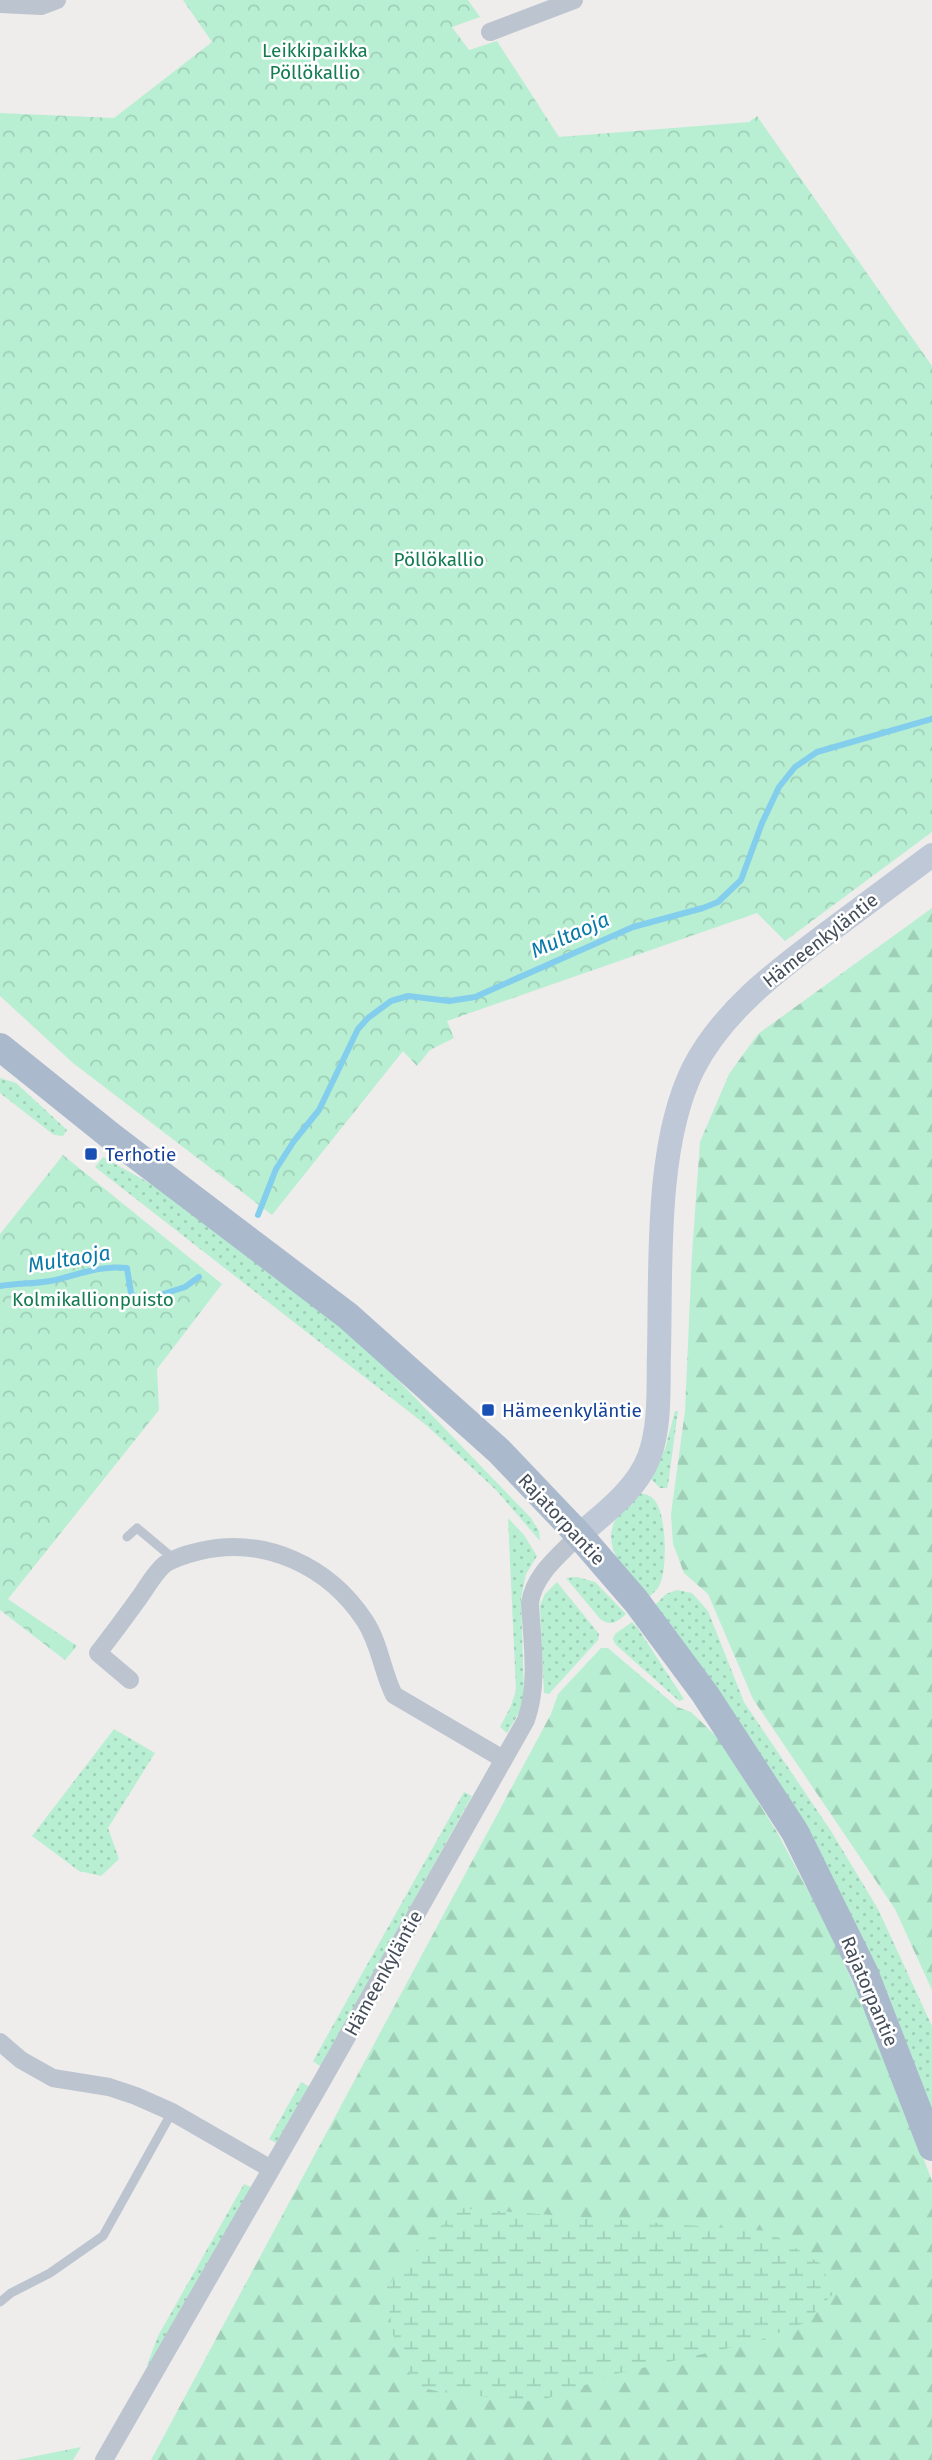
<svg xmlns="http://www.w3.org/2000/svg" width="932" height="2460" font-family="'Fira Sans',sans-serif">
	<defs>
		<pattern id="grass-dots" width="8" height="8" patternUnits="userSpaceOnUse" patternTransform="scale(1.75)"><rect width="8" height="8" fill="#b8efd2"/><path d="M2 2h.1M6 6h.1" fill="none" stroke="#9fcfb7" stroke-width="1.8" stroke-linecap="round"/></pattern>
		<pattern id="forest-firs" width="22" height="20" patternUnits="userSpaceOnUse" patternTransform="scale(1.75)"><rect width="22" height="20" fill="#b8efd2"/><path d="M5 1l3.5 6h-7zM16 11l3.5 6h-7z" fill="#9fcfb7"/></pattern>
		<pattern id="wetland-marsh" width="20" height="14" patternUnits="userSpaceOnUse" patternTransform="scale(1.75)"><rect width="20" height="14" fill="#b8efd2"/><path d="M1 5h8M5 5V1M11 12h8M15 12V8" fill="none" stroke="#9fcfb7"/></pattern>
		<pattern id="park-crowns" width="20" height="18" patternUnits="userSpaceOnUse" patternTransform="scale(1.75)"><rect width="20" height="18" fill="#b8efd2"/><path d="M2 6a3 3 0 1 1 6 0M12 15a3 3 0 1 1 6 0" fill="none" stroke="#9fcfb7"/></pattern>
	</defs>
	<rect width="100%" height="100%" fill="#efecec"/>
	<g fill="url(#grass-dots)">
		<path d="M0,1078l16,5 51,47 -4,6 -9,-1 -54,-42z"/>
		<path d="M103,1157l64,36 173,132 33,29 158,164 8,13 1,10 -44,-51 -70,-65 -331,-258z"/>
		<path d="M675,1411h3l-10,74 -1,3h-7l-10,-10 15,-29z"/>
		<path d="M639,1493c8,1 14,3 18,11 9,14 11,67 2,82 -2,4 -8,9 -11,12 -18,-20 -50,-51 -31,-81 5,-8 15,-16 22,-24z"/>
		<path d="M508,1518l16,17 13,21 -11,18 -5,24 3,96 -4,17 -13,22 -7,-6 11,-21 5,-16z"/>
		<path d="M577,1577l18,5 31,32c-9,8 -14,12 -25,6l-35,-42z"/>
		<path d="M557,1582l42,52 -1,6 -49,54 -5,-1 -4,-88 5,-11z"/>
		<path d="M677,1590l15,3 16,18 36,91 87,129 47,78 54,117v83l-278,-503 12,-12z"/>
		<path d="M632,1622l5,5 47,72 -5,2 -64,-57 -2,-5 2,-5z"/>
		<path d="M114,1729l41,24 -47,75 11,31 -18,17 -22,-5 -47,-35z"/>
		<path d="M464,1792l8,4 -151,271 -8,-6z"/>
		<path d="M301,2082l9,5 -32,57 -9,-5z"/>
		<path d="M244,2184l9,4 -103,179 -3,-2 11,-29z"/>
	</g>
	<g fill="url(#forest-firs)">
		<path d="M932,908v1082l-37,-81 -142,-210 -45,-105 -24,-21 -11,-29 -2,-30 14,-103 7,-158 8,-111 29,-68 29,-40z"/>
		<path d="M601,1648h7l69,59 14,5 29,28 58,94 51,96 52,115 51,136v279h-781l400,-746 7,-20z"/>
	</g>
	<path fill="url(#wetland-marsh)" d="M459,2208l309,23 53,33 13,29 -30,30 -49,19 -139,32 -79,28 -96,-10 -27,-6 -22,-54 -5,-45 27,-34z"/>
	<g fill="url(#park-crowns)">
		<path d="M183,0h285l12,17 -28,10 17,23 28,-9 62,96 190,-15 8,-6 175,250v466l-147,109 -28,-28 -310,108 7,17 -24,12 -13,16 -14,-15 -131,164 -199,-152 -73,-67v-883l114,5 98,-76z"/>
		<path d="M63,1155l159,129 -65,85 2,41 -151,189 69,47 -12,14 -65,-50v-376z"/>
		<path d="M81,2447l-8,13h-57z"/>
	</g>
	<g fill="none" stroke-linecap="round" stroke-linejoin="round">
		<g stroke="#84ceed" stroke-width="6">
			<path d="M258,1215l18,-46 18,-28 25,-31 39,-81 10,-11 23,-17 17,-5 41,5 26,-4 158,-70 70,-19 15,-6 23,-22 21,-57 17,-36 16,-20 22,-15 115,-33"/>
			<path d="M0,1286c18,-3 38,-2 56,-6 24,-6 45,-15 71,-12l4,25 7,7h6l41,-13 14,-10"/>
		</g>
		<g stroke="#bcc5cf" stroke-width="9">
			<path d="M127,1537l10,-9 37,31"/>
			<path d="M0,2302l11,-9 39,-20 53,-37 69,-124"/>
		</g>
		<g stroke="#bcc5cf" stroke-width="18">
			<path d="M0,4l41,2 16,-6"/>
			<path d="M490,32l84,-32"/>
			<path d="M130,1680l-32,-27c14,-18 28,-37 41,-55 8,-11 16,-26 26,-34 11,-7 23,-10 35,-13 65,-15 129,15 165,70 15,23 17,50 29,74l109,64"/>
			<path d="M0,2042l21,18 32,18 56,9 27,9 36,16 99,57"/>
			<path d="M104,2460l218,-379 204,-361c13,-37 6,-78 4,-117 4,-29 30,-48 49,-68"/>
		</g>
		<path stroke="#bec8d6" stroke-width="24" d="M579,1535c26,-22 58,-46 70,-78 12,-32 9,-72 10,-105 2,-86 -4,-206 34,-283 30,-59 85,-99 137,-138 34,-25 68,-51 102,-76"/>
		<path stroke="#abb9cd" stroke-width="28" d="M0,1047l112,90 236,179 151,135 80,84 57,66 69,93 90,138 70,142 67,173"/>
	</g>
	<g fill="#1a4fb4" stroke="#fff" stroke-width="2.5">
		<rect x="84" y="1147" width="14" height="14" rx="3.5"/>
		<rect x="481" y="1403" width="14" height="14" rx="3.5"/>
	</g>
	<g text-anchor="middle" stroke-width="5" stroke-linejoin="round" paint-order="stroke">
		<g font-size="19" fill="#147c51" stroke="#fff">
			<text x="315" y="57">Leikkipaikka<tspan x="315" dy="22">Pöllökallio</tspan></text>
			<text x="439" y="566">Pöllökallio</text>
			<text x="93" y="1306">Kolmikallionpuisto</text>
		</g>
		<g font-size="19" fill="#444e5a" stroke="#fff">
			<text transform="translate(820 940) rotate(-38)" y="7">Hämeenkyläntie</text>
			<text transform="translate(562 1519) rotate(47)" y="7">Rajatorpantie</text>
			<text transform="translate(383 1973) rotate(-61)" y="7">Hämeenkyläntie</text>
			<text transform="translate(870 1991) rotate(67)" y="7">Rajatorpantie</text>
		</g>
		<g font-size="19" fill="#164399" stroke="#fff" text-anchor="start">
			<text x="105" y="1161">Terhotie</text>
			<text x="502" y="1417">Hämeenkyläntie</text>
		</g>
		<g font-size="21" font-style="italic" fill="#0979a9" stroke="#fff">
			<text transform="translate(570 935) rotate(-24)" y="7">Multaoja</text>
			<text transform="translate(69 1259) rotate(-9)" y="7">Multaoja</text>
		</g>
	</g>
</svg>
